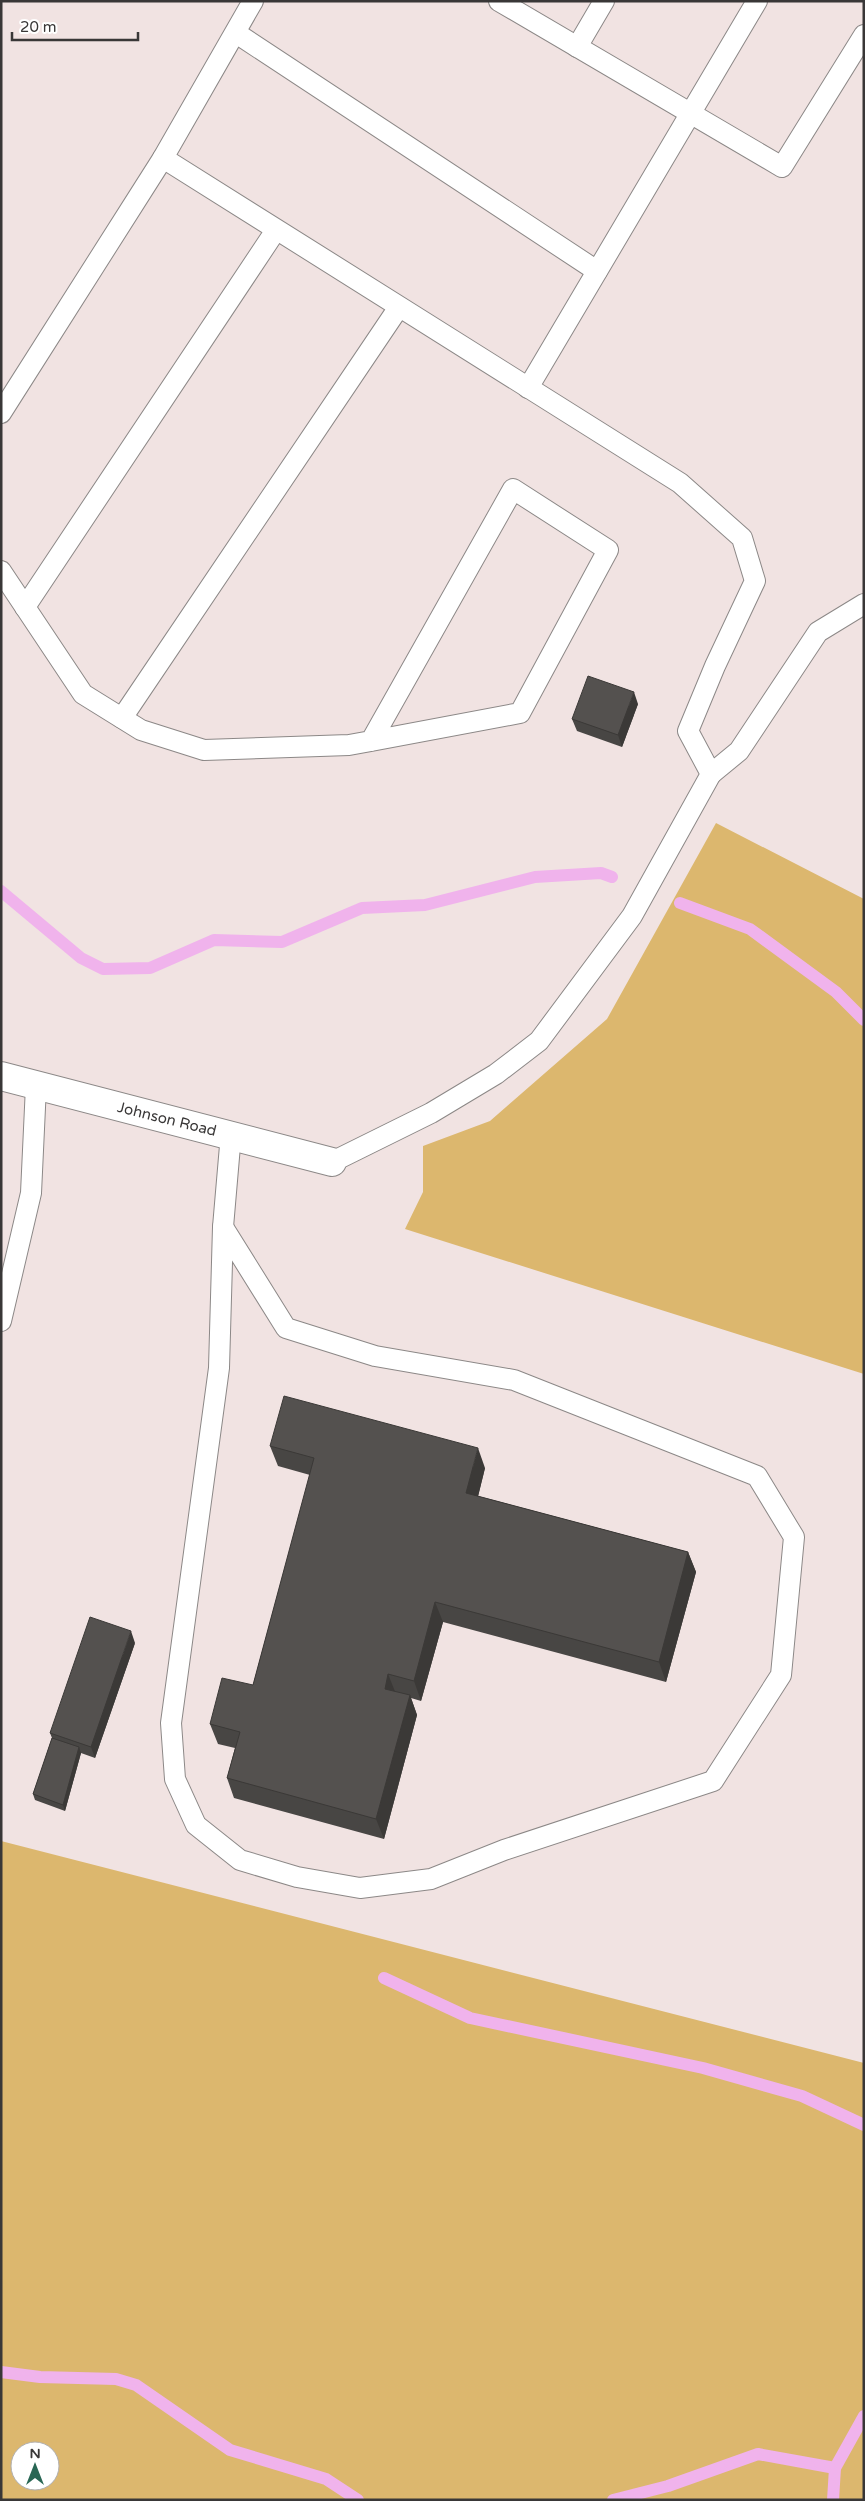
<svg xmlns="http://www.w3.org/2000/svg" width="865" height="2501" font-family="'Varela Round',sans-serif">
	<rect width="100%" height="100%" fill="#f6f1f1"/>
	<path fill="#f1e3e2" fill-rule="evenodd" d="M1,1h863v2416l-863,83zM20,2451h30v30h-30z"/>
	<g fill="#dcb76e" fill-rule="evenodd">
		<path d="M716,823l148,76v475l-459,-145 18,-37v-46l67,-25 117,-102z"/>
		<path d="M1,1841l863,222v437h-863zM20,2451h30v30h-30z"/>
	</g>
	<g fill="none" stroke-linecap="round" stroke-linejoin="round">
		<g stroke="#f0b3ec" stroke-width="12">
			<path d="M1,891l80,67 22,11 47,-1 64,-28 68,2 80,-34 63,-3 110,-28 66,-4 11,4"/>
			<path d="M680,903l70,26 86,63 28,28"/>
			<path d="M384,1978l86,40 233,50 99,28 62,29"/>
			<path d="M1,2372l39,5 76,2 20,6 94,65 96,29 32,21"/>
			<path d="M613,2500l55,-14 90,-32 77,14"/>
			<path d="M833,2500l2,-32 29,-52"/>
		</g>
		<g stroke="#8c8887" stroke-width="22">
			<g id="lane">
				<path d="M253,1l-90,157 517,325 62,55 13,43 -40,85 -27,65 23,43 -79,142 -93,125 -43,33 -65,39 -99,49"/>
				<path d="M499,1l283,166 82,-132"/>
				<path d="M236,33l361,238"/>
				<path d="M577,47l27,-46"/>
				<path d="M528,388l229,-387"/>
				<path d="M1,413l162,-255"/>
				<path d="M1,571l82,123 58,36 63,20 145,-5 22,-4 149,-28 88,-163 -95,-61 -142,252"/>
				<path d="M25,607l251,-377"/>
				<path d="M122,718l277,-411"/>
				<path d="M711,774l28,-23 79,-119 46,-28"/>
				<path d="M223,1227l63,101 89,28 139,24 243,96 37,61 -13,138 -68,106 -209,69 -73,29 -71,9 -63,-11 -57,-17 -44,-35 -21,-46 -4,-56 48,-355z"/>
				<path d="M223,1227l8,-93"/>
				<path d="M1,1321l30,-128 5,-107"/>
			</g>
		</g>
		<g stroke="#8c8887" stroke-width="30">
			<path id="street" d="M1,1076l331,86"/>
		</g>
		<use href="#lane" stroke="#fff" stroke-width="20"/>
		<use href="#street" stroke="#fff" stroke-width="28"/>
	</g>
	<g fill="#484644">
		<path d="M638,704l-16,43 -45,-16 -5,-12z"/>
		<path d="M270,1446l215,22 -7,28 210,56 8,20 -30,110 -223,-60 -22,79 -10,-3 6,17 -33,124 -150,-41 -7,-20 8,-30 -17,-4 -8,-20 43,-39 57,-210 -32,-9z"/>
		<path d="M135,1643l-40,115 -14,-5 -16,58 -30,-11 -2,-6 19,-56 -2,-5z"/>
	</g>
	<g fill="#3b3937">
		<path d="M634,692l4,12 -16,43 -4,-12z"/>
		<path d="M478,1448l7,20 -11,45 -8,-20z"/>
		<path d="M688,1552l8,20 -30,110 -7,-20z"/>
		<path d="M435,1602l8,20 -22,79 -7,-20z"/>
		<path d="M131,1631l4,12 -40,115 -4,-11z"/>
		<path d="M388,1674l8,20 -11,-5z"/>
		<path d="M410,1695l7,20 -33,124 -8,-20z"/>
		<path d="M79,1747l2,6 -16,58 -2,-6z"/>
	</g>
	<g fill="#54514f" stroke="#3b3937">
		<path d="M588,676l46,16 -16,43 -46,-16z"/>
		<path d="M284,1396l194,52 -12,45 222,59 -29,110 -224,-60 -21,79 -26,-7 -3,15 25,6 -34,124 -149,-41 13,-46 -30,-8 12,-46 31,7 61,-227 -44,-12z"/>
		<path d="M90,1617l41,14 -40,116 -41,-14z"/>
		<path d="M52,1738l27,9 -16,58 -30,-11z"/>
	</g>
	<g text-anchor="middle" stroke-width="5" stroke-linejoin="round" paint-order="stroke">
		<g font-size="15" fill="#393737" stroke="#fff">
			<text transform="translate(167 1119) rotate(14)" y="5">Johnson Road</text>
		</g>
	</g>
	<rect width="865" height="2501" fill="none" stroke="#393737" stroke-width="5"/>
	<g transform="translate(35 2466)"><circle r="24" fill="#ffffff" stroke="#b0afaf"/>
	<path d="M0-4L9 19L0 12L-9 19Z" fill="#296754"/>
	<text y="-8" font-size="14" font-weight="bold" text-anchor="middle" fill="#393737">N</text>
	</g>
	<path d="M12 32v8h126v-8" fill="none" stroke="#393737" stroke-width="2.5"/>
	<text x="20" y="32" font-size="15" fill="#393737" stroke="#ffffff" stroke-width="4" paint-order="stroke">20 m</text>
</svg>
